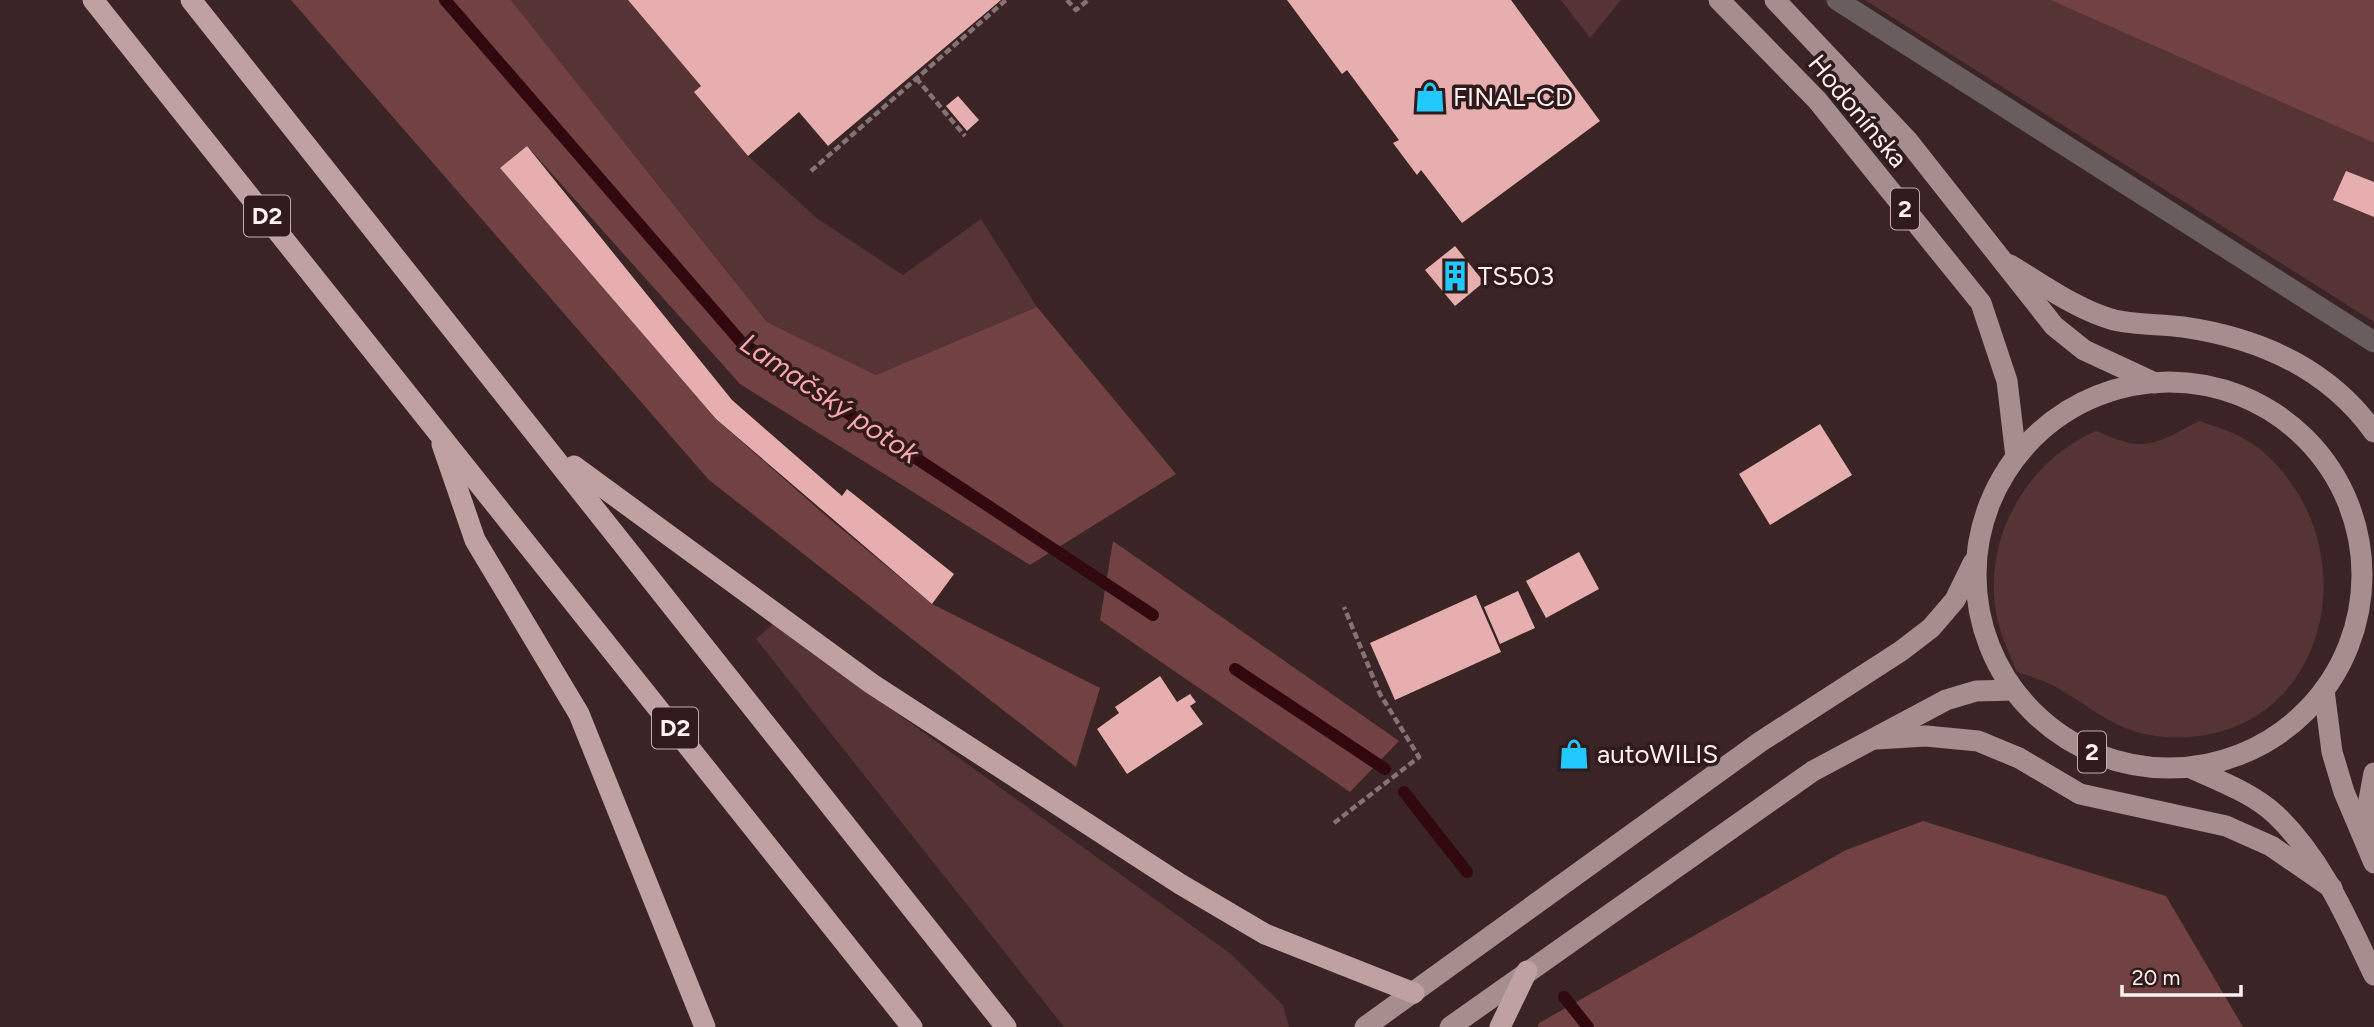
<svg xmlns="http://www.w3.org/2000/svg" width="2374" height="1027" font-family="Figtree,sans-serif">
	<rect width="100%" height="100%" fill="#3a2425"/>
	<g fill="#563335">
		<path d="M511,0h117l73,86 47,70 70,63 85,56 78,-56 56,88 -161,68 -109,-53z"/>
		<path d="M1561,0h60l-31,38z"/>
		<path d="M1865,0h185l324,143v179z"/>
		<path d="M2199,421c22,7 44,14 62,29 113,96 68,296 -95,287 -51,-3 -74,-31 -114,-52 -11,-6 -24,-9 -35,-13 -11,-25 -22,-50 -23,-77 -4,-70 39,-137 102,-164 49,22 57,14 103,-10z"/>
		<path d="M773,624l458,330 52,51 6,22h-225l-308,-388z"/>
	</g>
	<g fill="#714144">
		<path d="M291,0h220l256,322 109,53 161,-68 139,167 -146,91 -290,-181 -213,-238 -27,22 216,251 109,96 107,89 168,84 -24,79 -367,-287z"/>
		<path d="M2050,0h324v143z"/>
		<path d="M1113,541l286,200 -49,51 -250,-172z"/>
		<path d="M1923,821l243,75 77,131h-705l1,-4 307,-173z"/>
	</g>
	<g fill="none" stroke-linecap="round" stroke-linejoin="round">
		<g stroke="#31080e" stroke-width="12">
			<path d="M445,0l297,343 411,272"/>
			<path d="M1235,669l150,100"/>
			<path d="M1404,792l63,80"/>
			<path d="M1564,997l24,30"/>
		</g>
	</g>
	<g fill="#e7aeb0">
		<path d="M628,0h373l-173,146 -29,-34 -51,44 -54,-64 7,-6z"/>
		<path d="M1287,0h224l89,121 -138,102 -41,-53 -4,5 -24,-32 6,-3 -52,-70 -5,4z"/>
		<path d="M958,96l21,24 -12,11 -21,-25z"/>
		<path d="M527,146l205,254 110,96 5,-7 107,85 -22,30 -216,-185 -216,-251z"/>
		<path d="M2346,171l28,11v35l-41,-17z"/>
		<path d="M1455,246l29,36 -29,24 -30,-36z"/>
		<path d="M1820,424l32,51 -82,50 -31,-51z"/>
		<path d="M1579,552l20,37 -53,29 -20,-37z"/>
		<path d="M1518,591l17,37 -35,16 -16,-37z"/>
		<path d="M1476,595l25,57 -106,48 -25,-57z"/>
		<path d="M1160,676l17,26 13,-8 6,8 -6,4 13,18 -76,50 -30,-45 22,-16 -4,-6z"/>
	</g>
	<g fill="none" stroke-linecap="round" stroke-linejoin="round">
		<g stroke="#857273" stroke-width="4.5" stroke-dasharray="7 3.5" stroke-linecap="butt">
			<path d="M1067,0l9,10 12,-10"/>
			<path d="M916,78l49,58"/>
			<path d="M811,171l195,-171"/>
			<path d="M1334,823l85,-66 -39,-63 -36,-87"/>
		</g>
		<path stroke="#695d5d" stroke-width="21" d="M1837,0l537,342"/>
		<g stroke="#a68e8f" stroke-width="21">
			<path d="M1719,0l98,100 164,203 26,78 9,76"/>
			<path d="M1775,0l133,141 146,185 30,24 71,33"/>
			<path d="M2010,265c32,19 67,45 104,55 22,5 47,4 69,7 76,11 145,41 191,105"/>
			<circle cx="2169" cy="575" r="193"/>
			<path d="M2324,690l8,62 12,40 30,71"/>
			<path d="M1876,739l50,-3 52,5 41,17 61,36 146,32 45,20 61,42"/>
			<path d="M2191,768c28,13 62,25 85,47 46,44 71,104 98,160"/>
			<path d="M2373,846l-4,-46 5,-27"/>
			<path d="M1365,1027l395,-285 141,-91 30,-23 24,-28 18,-37"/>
			<path d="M1450,1027l363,-256 133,-71 30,-9 38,-1"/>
		</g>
		<g stroke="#bfa1a2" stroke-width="21">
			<path d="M93,0l819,1027"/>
			<path d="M191,0l815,1027"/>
			<path d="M442,444l33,96 104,174 126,313"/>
			<path d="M574,466l298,218 308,200 85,50 149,59"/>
			<path d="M1500,1027l27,-56"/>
		</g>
	</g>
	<defs>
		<g id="shop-bare" transform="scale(2.415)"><path d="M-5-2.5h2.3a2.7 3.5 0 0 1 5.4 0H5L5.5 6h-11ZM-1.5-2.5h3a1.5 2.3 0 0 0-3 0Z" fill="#22c9fe" stroke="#301a1b" stroke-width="2.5" paint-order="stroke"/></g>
		<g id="building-bare" transform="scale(2.415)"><path d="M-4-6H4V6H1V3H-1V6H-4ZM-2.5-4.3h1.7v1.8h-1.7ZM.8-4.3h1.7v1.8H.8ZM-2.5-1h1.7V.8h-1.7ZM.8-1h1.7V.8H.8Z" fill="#22c9fe" stroke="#301a1b" stroke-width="2.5" paint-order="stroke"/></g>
	</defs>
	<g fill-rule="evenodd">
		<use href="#shop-bare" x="1430" y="97"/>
		<use href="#building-bare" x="1455" y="276"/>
		<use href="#shop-bare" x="1574" y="754"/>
	</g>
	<g text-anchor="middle" stroke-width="7" stroke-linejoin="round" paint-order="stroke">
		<g fill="#301a1b" stroke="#c0b0b2" stroke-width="2">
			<rect x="1891" y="188.5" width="28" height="41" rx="5"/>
			<rect x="244" y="195.5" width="46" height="41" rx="5"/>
			<rect x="652" y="707.5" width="46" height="41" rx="5"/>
			<rect x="2078" y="731.5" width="28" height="41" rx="5"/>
		</g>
		<g font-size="24" font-weight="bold" fill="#fef1f2">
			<text x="1905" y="217">2</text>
			<text x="267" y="224">D2</text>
			<text x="675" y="736">D2</text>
			<text x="2092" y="760">2</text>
		</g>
		<g font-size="26" fill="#fef1f2" stroke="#301a1b" text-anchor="start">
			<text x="1453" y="106">FINAL-CD</text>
			<text x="1478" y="285">TS503</text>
			<text x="1597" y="763">autoWILIS</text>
		</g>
		<g font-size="26" fill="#fef1f2" stroke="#301a1b">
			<text transform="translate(1858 111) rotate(50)" y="9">Hodonínska</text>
		</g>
		<g font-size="28" font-style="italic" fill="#f9a8ab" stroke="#301a1b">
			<text transform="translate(830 398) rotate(34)" y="10">Lamačský potok</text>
		</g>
	</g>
	<path d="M2122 985v10h119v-10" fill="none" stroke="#fef1f2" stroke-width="3.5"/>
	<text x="2132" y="985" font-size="21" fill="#fef1f2" stroke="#301a1b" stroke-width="5" paint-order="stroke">20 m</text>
</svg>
